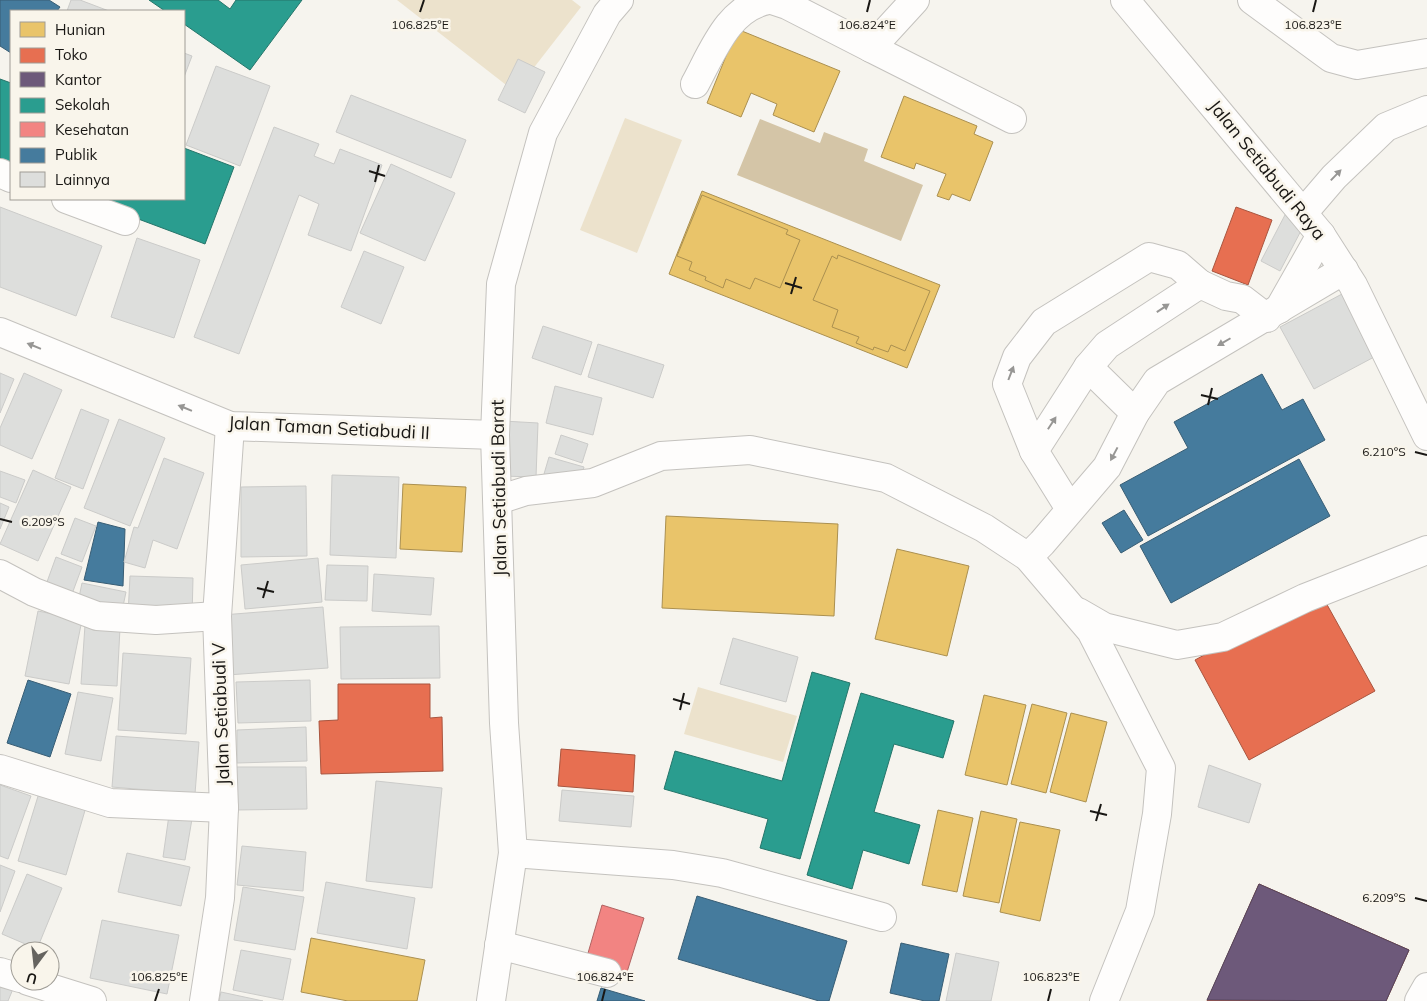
<svg xmlns="http://www.w3.org/2000/svg" width="1427" height="1001" font-family="Mulish,sans-serif">
	<rect width="100%" height="100%" fill="#f6f4ee"/>
	<g fill="#ece2cc">
		<path d="M397,0h175l9,7 -66,85z"/>
		<path d="M625,118l57,22 -45,113 -57,-23z"/>
		<path d="M698,687l99,29 -14,46 -99,-28z"/>
	</g>
	<path fill="#d4c5a7" d="M760,119l60,24 4,-11 44,17 -4,12 59,24 -22,56 -164,-66z"/>
	<g fill="#e9c46a" stroke="#ab9050">
		<path d="M737,29l103,42 -26,61 -41,-17 4,-11 -26,-11 -10,24 -34,-14z"/>
		<path d="M904,96l73,30 -3,8 19,8 -23,59 -18,-7 -3,6 -12,-4 9,-22 -30,-11 -2,6 -33,-12z"/>
		<path d="M702,191l238,94 -33,83 -238,-94z"/>
		<path d="M702,195l86,35 -2,4 14,6 -20,48 -25,-10 -5,11 -24,-10 -3,9 -18,-8 1,-3 -17,-7 3,-8 -15,-6z"/>
		<path d="M838,255l92,36 -25,60 -14,-6 -3,7 -14,-5 -1,3 -17,-7 3,-6 -27,-10 6,-17 -25,-10 19,-44 5,3z"/>
		<path d="M403,484l63,3 -4,65 -62,-3z"/>
		<path d="M666,516l172,8 -4,92 -172,-8z"/>
		<path d="M897,549l72,17 -22,90 -72,-17z"/>
		<path d="M984,695l42,10 -19,80 -42,-10z"/>
		<path d="M1032,704l35,9 -21,80 -35,-9z"/>
		<path d="M1071,713l36,9 -21,80 -36,-10z"/>
		<path d="M938,810l35,8 -16,74 -35,-7z"/>
		<path d="M981,811l36,8 -18,84 -36,-7z"/>
		<path d="M1020,822l40,8 -20,91 -40,-9z"/>
		<path d="M311,938l114,22 -8,41h-69l-47,-9z"/>
	</g>
	<g fill="#e76f51" stroke="#a9553f">
		<path d="M1236,207l36,13 -24,65 -36,-14z"/>
		<path d="M1320,592l55,99 -126,69 -54,-100z"/>
		<path d="M338,684h92v34l12,-1 1,54 -122,3 -2,-53 19,-1z"/>
		<path d="M561,749l74,6 -2,37 -75,-6z"/>
		<path d="M1259,884l150,66 -23,51h-179z"/>
	</g>
	<path fill="#6d597a" stroke="#54455b" d="M1259,884l150,66 -23,51 -179,-1z"/>
	<g fill="#2a9d8f" stroke="#25756a">
		<path d="M149,0h69l12,9 6,-9h66l-52,70 -66,-46v-13h-19z"/>
		<path d="M0,79l11,4v88l-11,-4z"/>
		<path d="M184,148l50,19 -29,77 -120,-45h99z"/>
		<path d="M812,672l38,11 -50,176 -40,-11 8,-29 -104,-30 11,-38 107,30z"/>
		<path d="M861,693l93,28 -11,37 -49,-14 -20,68 46,13 -11,39 -46,-14 -11,39 -45,-14z"/>
	</g>
	<path fill="#f28482" stroke="#b16361" d="M602,905l42,13 -17,54 -41,-12z"/>
	<g fill="#457b9d" stroke="#385d74">
		<path d="M0,0h49l11,7 -3,4h-46v42l-11,-7z"/>
		<path d="M1262,374l20,36 21,-11 22,41 -177,96 -28,-51 68,-37 -14,-26z"/>
		<path d="M1299,459l31,57 -159,87 -31,-57z"/>
		<path d="M1124,510l19,30 -22,13 -19,-30z"/>
		<path d="M98,522l27,7 -2,57 -39,-6z"/>
		<path d="M28,680l43,14 -21,63 -43,-14z"/>
		<path d="M697,896l150,45 -18,60h-10l-141,-42z"/>
		<path d="M901,943l48,11 -10,47h-14l-35,-8z"/>
		<path d="M601,988l44,13h-48z"/>
	</g>
	<g fill="#dddedc" stroke="#cbcbc9">
		<path d="M71,0h9l29,11h-42z"/>
		<path d="M184,53l8,3 -8,21z"/>
		<path d="M518,59l27,13 -20,41 -27,-13z"/>
		<path d="M216,66l54,20 -30,80 -54,-21z"/>
		<path d="M351,95l115,45 -15,38 -115,-46z"/>
		<path d="M274,127l45,17 -5,12 20,8 6,-15 42,16 -31,86 -43,-16 11,-31 -20,-9 -60,159 -45,-17z"/>
		<path d="M391,164l64,29 -30,68 -65,-28z"/>
		<path d="M0,207l102,39 -26,70 -76,-29z"/>
		<path d="M1286,213l19,10 -25,48 -19,-10z"/>
		<path d="M137,238l63,22 -26,78 -63,-21z"/>
		<path d="M364,251l40,16 -23,57 -40,-17z"/>
		<path d="M1342,294l34,62 -62,33 -34,-62z"/>
		<path d="M543,326l49,16 -11,33 -49,-17z"/>
		<path d="M598,344l66,21 -11,33 -65,-21z"/>
		<path d="M0,373l14,6 -14,34z"/>
		<path d="M24,373l38,17 -30,69 -32,-14v-17z"/>
		<path d="M555,386l47,12 -9,37 -47,-12z"/>
		<path d="M81,409l28,11 -26,69 -28,-11z"/>
		<path d="M119,419l46,19 -35,88 -46,-18z"/>
		<path d="M503,421l35,2 -2,54 -35,-1z"/>
		<path d="M561,435l27,9 -6,19 -27,-9z"/>
		<path d="M549,457l35,10 -5,17 -35,-10z"/>
		<path d="M164,458l40,15 -27,76 -24,-9 -8,28 -21,-6 10,-35 4,1z"/>
		<path d="M33,470l38,17 -33,74 -38,-17z"/>
		<path d="M0,471l25,9 -9,23 -16,-6z"/>
		<path d="M332,475l67,2 -3,81 -66,-3z"/>
		<path d="M306,486l1,70 -66,1v-70z"/>
		<path d="M0,503l9,4 -9,22z"/>
		<path d="M75,518l21,8 -14,36 -21,-8z"/>
		<path d="M56,557l26,10 -13,35 -26,-9z"/>
		<path d="M318,558l4,44 -77,7 -4,-44z"/>
		<path d="M327,565l41,1 -1,35 -42,-1z"/>
		<path d="M374,574l60,4 -3,37 -59,-4z"/>
		<path d="M130,576l63,2 -1,40 -64,-3z"/>
		<path d="M82,583l44,9 -5,24 -44,-9z"/>
		<path d="M323,607l5,61 -101,7 -5,-60z"/>
		<path d="M38,611l44,9 -13,64 -44,-8z"/>
		<path d="M85,625l35,3 -3,58 -36,-2z"/>
		<path d="M439,626l1,52 -99,1 -1,-52z"/>
		<path d="M733,638l65,19 -12,45 -66,-18z"/>
		<path d="M123,653l68,5 -5,76 -68,-4z"/>
		<path d="M310,680l1,41 -73,2 -2,-41z"/>
		<path d="M78,692l35,6 -12,63 -36,-7z"/>
		<path d="M306,727l1,34 -70,2v-33z"/>
		<path d="M116,736l83,6 -4,52 -83,-7z"/>
		<path d="M1209,765l52,19 -12,39 -51,-16z"/>
		<path d="M236,767h70l1,42 -70,1z"/>
		<path d="M376,781l66,7 -10,100 -66,-7z"/>
		<path d="M0,785l31,11 -23,63 -8,-3z"/>
		<path d="M562,790l72,6 -3,31 -72,-6z"/>
		<path d="M39,793l47,14 -20,68 -48,-14z"/>
		<path d="M169,815l23,4 -7,41 -22,-3z"/>
		<path d="M242,846l64,6 -3,39 -66,-6z"/>
		<path d="M127,853l63,14 -9,39 -63,-14z"/>
		<path d="M0,865l15,6 -15,41z"/>
		<path d="M27,874l35,14 -25,61 -35,-15z"/>
		<path d="M326,882l89,16 -8,51 -90,-16z"/>
		<path d="M243,887l61,10 -9,53 -61,-10z"/>
		<path d="M102,920l77,15 -12,59 -77,-16z"/>
		<path d="M241,950l50,9 -8,41 -50,-10z"/>
		<path d="M956,953l43,9 -8,39h-45z"/>
		<path d="M0,978l15,6 -7,17h-8z"/>
		<path d="M221,992l42,9h-44z"/>
	</g>
	<g fill="none" stroke-linecap="round" stroke-linejoin="round">
		<g stroke="#c4c2be" stroke-width="30">
			<g id="minor">
				<path d="M772,0l15,5 84,43 44,-48"/>
				<path d="M1125,0l196,235 32,50 74,151"/>
				<path d="M1252,0l79,58 26,7 70,-12"/>
				<path d="M871,48l141,71"/>
				<path d="M695,84c18,-33 33,-76 73,-84"/>
				<path d="M0,173l11,5"/>
				<path d="M66,199l59,22"/>
				<path d="M1304,212l30,-35 52,-50 41,-17"/>
				<path d="M1279,309l42,-74"/>
				<path d="M0,332l230,94 265,9"/>
				<path d="M1088,367l47,46"/>
				<path d="M1034,451l-27,-67 10,-27 27,-35 105,-65 29,8 22,19"/>
				<path d="M498,500l28,-9 67,-8 68,-27 89,-6 136,28 98,50 44,29 63,74 70,137 -4,46 -17,97 -36,90"/>
				<path d="M1070,509l-36,-58 54,-84 19,-22 93,-61 26,12 16,3 25,19"/>
				<path d="M1028,557l14,-14 65,-76 28,-54 22,-32 187,-111"/>
				<path d="M0,574l34,18 63,24 59,4 61,-4"/>
				<path d="M1078,612l26,15 73,18 46,-8 82,-39 122,-48"/>
				<path d="M0,769l110,34 114,5"/>
				<path d="M513,853l160,12 49,8 160,44"/>
				<path d="M499,945l108,28"/>
				<path d="M0,972l20,6"/>
				<path d="M28,981l64,20"/>
				<path d="M204,1001l16,-103 4,-90 -7,-192 13,-190"/>
				<path d="M491,1001l22,-148 -9,-130 -9,-288 6,-151 42,-151 64,-119 12,-14"/>
				<path d="M1419,1001l8,-14"/>
			</g>
		</g>
		<use href="#minor" stroke="#fefdfc" stroke-width="28"/>
	</g>
	<defs><path id="oneway-solid" d="M-6-.8H1V-3.2L6.5 0L1 3.2V.8H-6Z" transform="scale(1.25)"/></defs>
	<g fill="#979694">
		<use href="#oneway-solid" transform="translate(1336 175) rotate(-46)"/>
		<use href="#oneway-solid" transform="translate(1163 308) rotate(-34)"/>
		<use href="#oneway-solid" transform="translate(1224 342) rotate(150)"/>
		<use href="#oneway-solid" transform="translate(34 346) rotate(-158)"/>
		<use href="#oneway-solid" transform="translate(1011 373) rotate(-69)"/>
		<use href="#oneway-solid" transform="translate(185 408) rotate(-158)"/>
		<use href="#oneway-solid" transform="translate(1052 423) rotate(-57)"/>
		<use href="#oneway-solid" transform="translate(1114 454) rotate(118)"/>
	</g>
	<path fill="none" stroke="#191714" stroke-width="2" d="M420,12l4,-12M867,12l3,-12M1313,12l3,-12M369,171l16,5M375,182l4,-17M785,283l17,5M791,294l5,-17M1201,395l17,4M1208,405l4,-17M1415,452l12,3M0,519l12,3M257,588l17,4M263,598l5,-17M673,699l17,5M680,710l4,-17M1090,811l17,4M1096,821l5,-17M1415,898l12,3M155,1001l4,-12M602,1001l3,-12M1048,1001l3,-12"/>
	<g text-anchor="middle" stroke-width="5" stroke-linejoin="round" paint-order="stroke">
		<g font-size="18" fill="#191714" stroke="#f9f5eb">
			<text transform="translate(1267 170) rotate(51)" y="6">Jalan Setiabudi Raya</text>
			<text transform="translate(329 428) rotate(3)" y="6">Jalan Taman Setiabudi II</text>
			<text transform="translate(499 488) rotate(-91)" y="6">Jalan Setiabudi Barat</text>
			<text transform="translate(221 714) rotate(-92)" y="6">Jalan Setiabudi V</text>
		</g>
	</g>
	<g font-size="12" text-anchor="middle" fill="#191714" stroke="#f9f5eb" stroke-width="5" stroke-linejoin="round" paint-order="stroke">
		<text x="420" y="29">106.825°E</text>
		<text x="867" y="29">106.824°E</text>
		<text x="1313" y="29">106.823°E</text>
		<text x="1384" y="456">6.210°S</text>
		<text x="43" y="526">6.209°S</text>
		<text x="1384" y="902">6.209°S</text>
		<text x="159" y="981">106.825°E</text>
		<text x="605" y="981">106.824°E</text>
		<text x="1051" y="981">106.823°E</text>
	</g>
	<rect x="10" y="10" width="175" height="190" fill="#f9f5eb" stroke="#9f9c95"/>
	<rect x="20" y="22" width="25" height="15" fill="#e9c46a" stroke="#9f9c95"/>
	<text x="55" y="35" font-size="15" fill="#191714">Hunian</text>
	<rect x="20" y="48" width="25" height="15" fill="#e76f51" stroke="#9f9c95"/>
	<text x="55" y="60" font-size="15" fill="#191714">Toko</text>
	<rect x="20" y="72" width="25" height="15" fill="#6d597a" stroke="#9f9c95"/>
	<text x="55" y="85" font-size="15" fill="#191714">Kantor</text>
	<rect x="20" y="98" width="25" height="15" fill="#2a9d8f" stroke="#9f9c95"/>
	<text x="55" y="110" font-size="15" fill="#191714">Sekolah</text>
	<rect x="20" y="122" width="25" height="15" fill="#f28482" stroke="#9f9c95"/>
	<text x="55" y="135" font-size="15" fill="#191714">Kesehatan</text>
	<rect x="20" y="148" width="25" height="15" fill="#457b9d" stroke="#9f9c95"/>
	<text x="55" y="160" font-size="15" fill="#191714">Publik</text>
	<rect x="20" y="172" width="25" height="15" fill="#dddedc" stroke="#9f9c95"/>
	<text x="55" y="185" font-size="15" fill="#191714">Lainnya</text>
	<g transform="translate(35 966) rotate(195)"><circle r="24" fill="#f9f5eb" stroke="#9f9c95"/>
	<path d="M0-4L9 19L0 12L-9 19Z" fill="#666460"/>
	<text y="-8" font-size="14" font-weight="bold" text-anchor="middle" fill="#191714">U</text>
	</g>
</svg>
